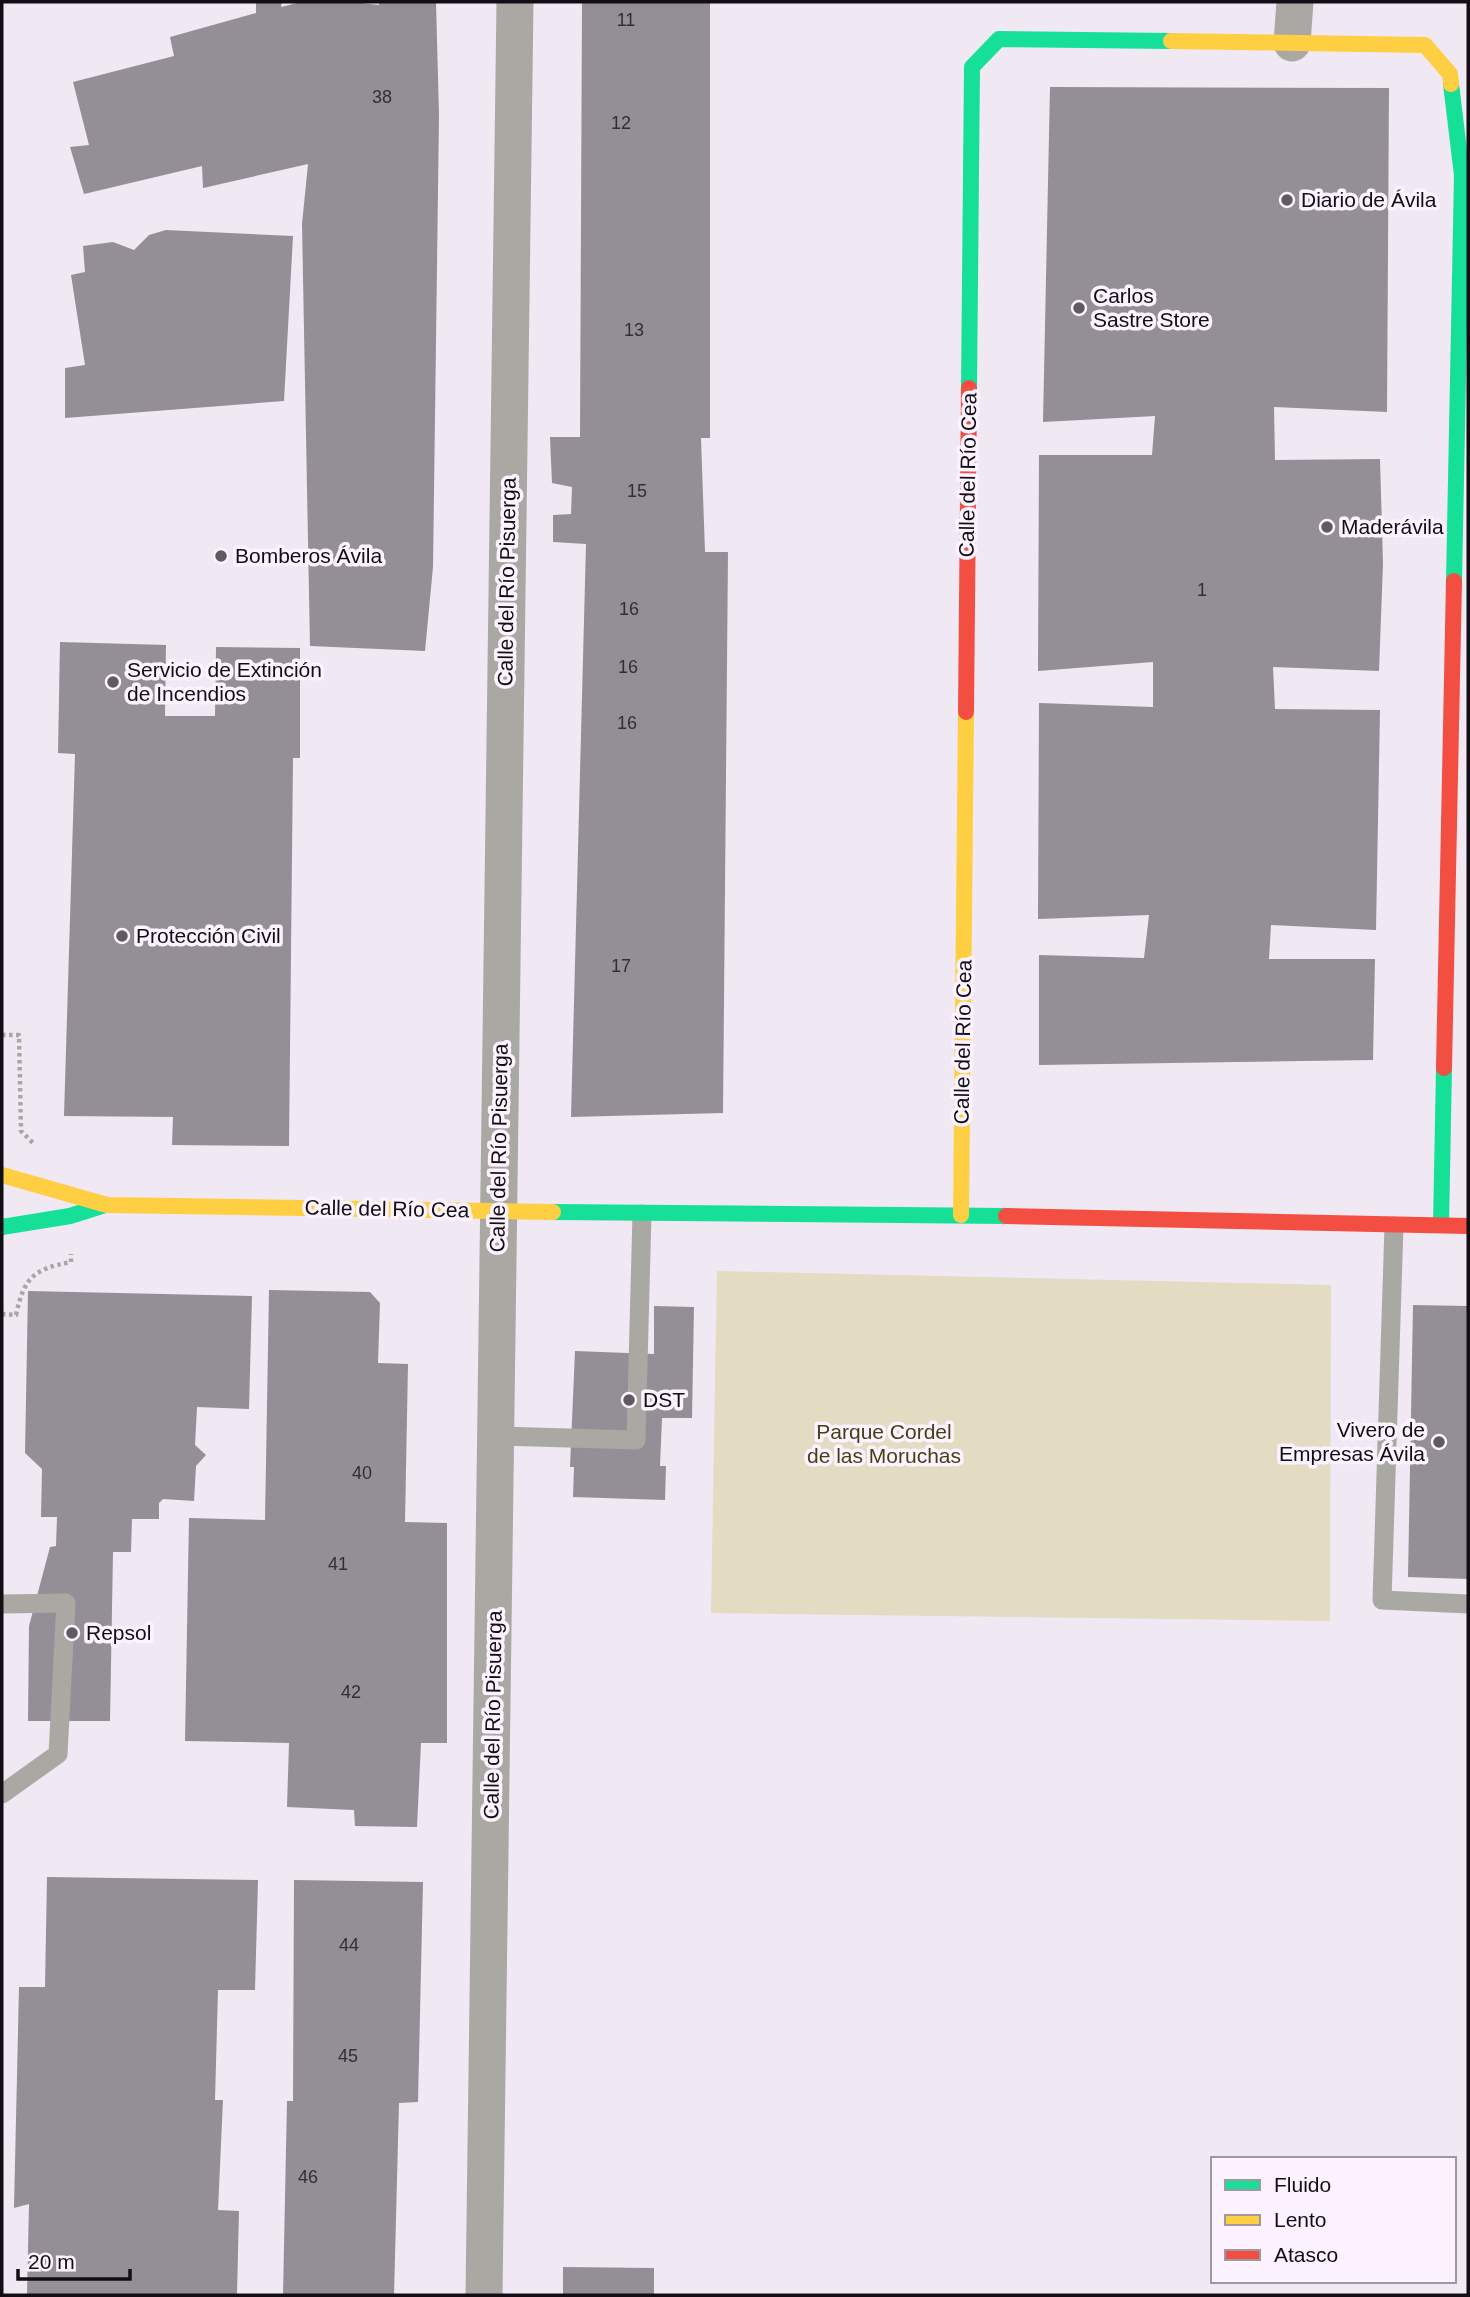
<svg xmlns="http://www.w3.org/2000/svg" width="1470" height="2297" font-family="Arial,sans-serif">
	<rect width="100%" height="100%" fill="#f0e8f2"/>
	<path fill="#e3dbc2" d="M717,1271l614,14 -1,336 -619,-8z"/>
	<g fill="#948e96">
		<path d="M256,2h26l-1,5 20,-5h52l26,3v-3h57l3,113 -6,452 -8,84 -115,-5 -8,-422 6,-60 -105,24 -1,-22 -118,28 -14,-47 19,-2 -16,-63 101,-26 -4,-19 86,-24z"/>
		<path d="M582,2h128v436h-9l4,114h23l-5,561 -152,4 15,-573 -33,-2v-27l18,-1 1,-27 -20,-4 -2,-46h30z"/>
		<path d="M1050,87l339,1 -2,324 -113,-5 1,53 105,-1 3,105 -4,107 -106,-4 2,42 105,1 -4,220 -105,-5 -2,34h106l-2,101 -334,5v-110l105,3 5,-43 -111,4 1,-216 114,4v-45l-115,9 1,-216h113l3,-39 -112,6z"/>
		<path d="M166,230l127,6 -9,165 -219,17v-50l20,-3 -14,-90 14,-3 -2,-26 30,-4 21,8 15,-15z"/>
		<path d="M60,642l106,3 -1,71h50l1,-69 84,1v110h-7l-4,388 -117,-1 1,-28 -109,-1 11,-362 -17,-1z"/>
		<path d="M269,1290l101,2 10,11 -2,60 30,1 -3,158 42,1v220h-26l-4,84 -62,-1 -1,-16 -67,-3 2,-64 -104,-2 4,-223 76,2z"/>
		<path d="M28,1291l224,5 -3,113 -52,-2 -2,38 11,10 -10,11 -2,35 -31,-2 -4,4v16h-27l-1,33h-18l-3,169h-82l1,-95 21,-79 6,-1 1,-29h-16l1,-48 -17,-16z"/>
		<path d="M1413,1305l55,1v273l-60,-2z"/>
		<path d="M654,1306l40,1 -2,111h-30l-2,48h6l-1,34 -92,-3 1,-30h-4l5,-116 79,3z"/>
		<path d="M47,1877l211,3 -3,110h-37l-3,110h8l-5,110 21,1 -2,84h-210l2,-91 -15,4 5,-221h26z"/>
		<path d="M294,1880l129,2 -5,220 -19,1 -5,192h-111l4,-194h6z"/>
		<path d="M563,2267l91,1v27h-91z"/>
	</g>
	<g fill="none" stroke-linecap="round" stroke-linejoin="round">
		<g stroke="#a9a7a6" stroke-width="4.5" stroke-dasharray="3.5 3.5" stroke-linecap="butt">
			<path d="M2,1035h17l2,96 12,12"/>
			<path d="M2,1314l14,1c8,-37 17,-46 55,-53v-8"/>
		</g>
		<g stroke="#aaa8a2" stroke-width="19">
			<path d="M1394,1226l-12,374 86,4"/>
			<path d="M497,1436l139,4 6,-226"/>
			<path d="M2,1604l64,-1 -8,151 -56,40"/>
		</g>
		<g stroke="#aaa8a2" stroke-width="37">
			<path d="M1292,43l3,-41"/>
			<path d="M484,2295l31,-2293"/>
		</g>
		<g stroke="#16e098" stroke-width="16">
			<path d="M1451,84l11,91 -8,406"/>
			<path d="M969,388l3,-321 27,-28 172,2"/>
			<path d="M553,1212l453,4"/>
			<path d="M1441,1225l3,-157"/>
			<path d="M2,1227l68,-11 35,-11"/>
		</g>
		<g stroke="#ffcf43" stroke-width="16">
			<path d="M1171,41l254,4 25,29 1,10"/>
			<path d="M2,1175l105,30 446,7"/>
			<path d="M961,1215l5,-503"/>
		</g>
		<g stroke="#f24e42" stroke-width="16">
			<path d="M966,712l3,-324"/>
			<path d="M1444,1068l10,-487"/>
			<path d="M1006,1216l462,10"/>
		</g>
	</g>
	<g fill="#605a62" stroke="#fcf3ff" stroke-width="2.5">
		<circle cx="1287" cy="200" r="7"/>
		<circle cx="1079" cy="308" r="7"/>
		<circle cx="1327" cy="527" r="7"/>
		<circle cx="221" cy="556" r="7"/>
		<circle cx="113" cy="682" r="7"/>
		<circle cx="122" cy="936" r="7"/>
		<circle cx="629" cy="1400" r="7"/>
		<circle cx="1439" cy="1442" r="7"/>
		<circle cx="72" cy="1633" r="7"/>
	</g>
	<g text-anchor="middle" stroke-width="7" stroke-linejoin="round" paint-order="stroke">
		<g font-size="18" fill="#332e35">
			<text x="626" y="26">11</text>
			<text x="382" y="103">38</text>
			<text x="621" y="129">12</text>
			<text x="634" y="336">13</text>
			<text x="637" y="497">15</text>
			<text x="1202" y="596">1</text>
			<text x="629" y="615">16</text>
			<text x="628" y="673">16</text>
			<text x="627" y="729">16</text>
			<text x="621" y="972">17</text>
			<text x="362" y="1479">40</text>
			<text x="338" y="1570">41</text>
			<text x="351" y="1698">42</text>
			<text x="349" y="1951">44</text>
			<text x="348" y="2062">45</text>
			<text x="308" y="2183">46</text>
		</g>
		<g font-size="21" fill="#130e15" stroke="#fcf3ff" text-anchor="start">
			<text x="1301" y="207">Diario de Ávila</text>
			<text x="1093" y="303">Carlos<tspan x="1093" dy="24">Sastre Store</tspan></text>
			<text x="1341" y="534">Maderávila</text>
			<text x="235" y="563">Bomberos Ávila</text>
			<text x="127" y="677">Servicio de Extinción<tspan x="127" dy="24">de Incendios</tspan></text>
			<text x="136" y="943">Protección Civil</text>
			<text x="643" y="1407">DST</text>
			<text x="1425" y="1437" text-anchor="end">Vivero de<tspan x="1425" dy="24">Empresas Ávila</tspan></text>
			<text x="86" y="1640">Repsol</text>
		</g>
		<g font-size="21" fill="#130e15" stroke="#fcf3ff">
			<text transform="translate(968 475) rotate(-89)" y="7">Calle del Río Cea</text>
			<text transform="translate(507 582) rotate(-89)" y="7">Calle del Río Pisuerga</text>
			<text transform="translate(963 1042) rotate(-89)" y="7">Calle del Río Cea</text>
			<text transform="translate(499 1148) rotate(-89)" y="7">Calle del Río Pisuerga</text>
			<text transform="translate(387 1209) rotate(1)" y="7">Calle del Río Cea</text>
			<text transform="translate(493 1715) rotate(-89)" y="7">Calle del Río Pisuerga</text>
		</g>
		<g font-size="21" fill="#453f13" stroke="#fcf3ff">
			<text x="884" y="1439">Parque Cordel<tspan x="884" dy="24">de las Moruchas</tspan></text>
		</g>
	</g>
	<rect width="1470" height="2297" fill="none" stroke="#130e15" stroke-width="7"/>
	<rect x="1211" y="2157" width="245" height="126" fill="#fcf3ff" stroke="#9f97a1" stroke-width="2"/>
	<rect x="1225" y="2180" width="35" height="10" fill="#16e098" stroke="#9f97a1" stroke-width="2"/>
	<text x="1274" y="2192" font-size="21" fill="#130e15">Fluido</text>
	<rect x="1225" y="2215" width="35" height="10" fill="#ffcf43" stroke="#9f97a1" stroke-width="2"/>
	<text x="1274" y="2227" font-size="21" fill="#130e15">Lento</text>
	<rect x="1225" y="2250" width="35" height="10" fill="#f24e42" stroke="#9f97a1" stroke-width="2"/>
	<text x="1274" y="2262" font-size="21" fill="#130e15">Atasco</text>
	<path d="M18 2269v10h112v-10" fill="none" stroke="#130e15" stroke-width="3.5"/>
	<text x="28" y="2269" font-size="21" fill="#130e15" stroke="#fcf3ff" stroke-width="5" paint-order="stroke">20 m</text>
</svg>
